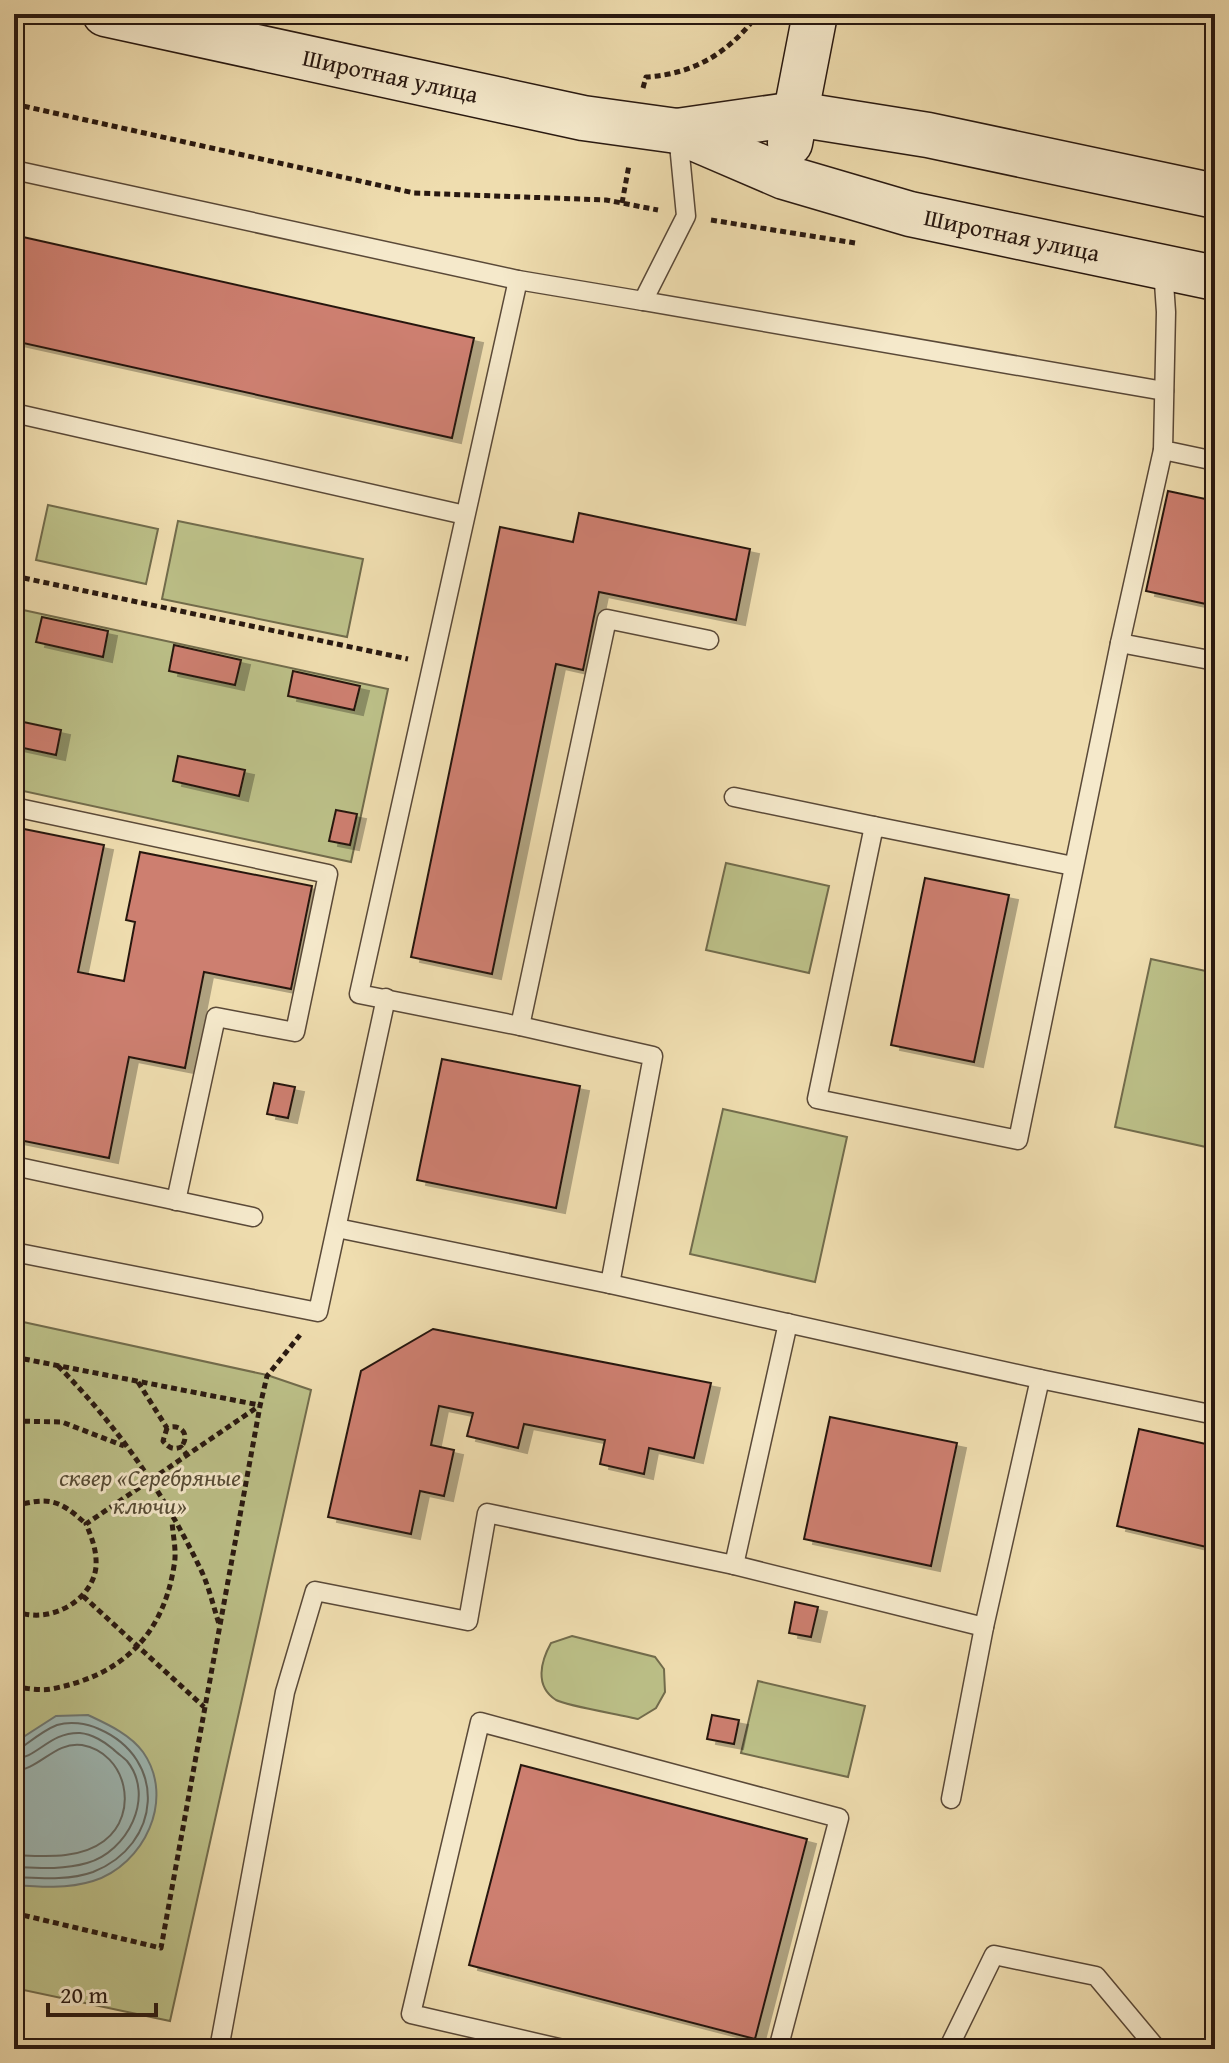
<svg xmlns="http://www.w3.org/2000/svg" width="1229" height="2063" font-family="'Gentium Book Plus',serif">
	<defs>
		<filter id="shadow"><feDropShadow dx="9" dy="5" stdDeviation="0" flood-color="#0004"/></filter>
	</defs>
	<rect width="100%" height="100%" fill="#efddaf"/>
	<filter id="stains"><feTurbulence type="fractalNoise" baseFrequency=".0025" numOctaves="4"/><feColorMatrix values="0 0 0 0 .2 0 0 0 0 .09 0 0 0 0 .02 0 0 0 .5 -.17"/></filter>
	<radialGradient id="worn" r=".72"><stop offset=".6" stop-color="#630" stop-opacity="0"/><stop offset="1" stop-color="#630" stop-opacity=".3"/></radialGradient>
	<g fill="#bcc088" stroke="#726c4c" stroke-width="2">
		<path d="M48,505l110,24 -12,55 -110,-24z"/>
		<path d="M178,521l185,38 -16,78 -185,-38z"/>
		<path d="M14,608l374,81 -37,173 -337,-73z"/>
		<path d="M726,863l103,23 -20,87 -103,-23z"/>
		<path d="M1151,959l64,14v132l-9,42 -91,-20z"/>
		<path d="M723,1109l124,28 -32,145 -125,-28z"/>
		<path d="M14,1320l253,55 44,15 -141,631 -156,-33z"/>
		<path d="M572,1636l83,21 9,12 1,23 -9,16 -18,11c-15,-4 -71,-13 -82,-19 -22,-14 -15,-39 -5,-57z"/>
		<path d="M758,1681l107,25 -17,71 -107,-24z"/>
	</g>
	<path fill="#9eb9b6" stroke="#6f7974" stroke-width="2" d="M88,1715c19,9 42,19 55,37 33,47 1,113 -50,129 -25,8 -54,6 -79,4v-142l42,-27z"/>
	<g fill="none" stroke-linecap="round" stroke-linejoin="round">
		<g stroke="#636863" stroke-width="2">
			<path d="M14,1749l7,-1c11,-8 23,-18 36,-23 13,-4 29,-2 42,4 69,30 63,116 -6,143 -25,9 -54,6 -79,5"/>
			<path d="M14,1759c24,-1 35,-27 66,-26 12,1 25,9 33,16 4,4 10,8 14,12 29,36 0,91 -40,102 -24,7 -49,5 -73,4"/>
			<path d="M14,1771c25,-1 41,-30 68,-26 45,8 58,69 22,96 -25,19 -61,15 -90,14"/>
		</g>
	</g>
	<g fill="#cd7f70" stroke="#281810" stroke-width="2" filter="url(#shadow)">
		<path d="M14,235l460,103 -22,100 -438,-97z"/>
		<path d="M1168,491l47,10v105l-69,-15z"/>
		<path d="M579,513l171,36 -14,71 -137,-28 -16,78 -27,-6 -64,310 -81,-17 89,-430 73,15z"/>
		<path d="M42,617l66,14 -5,26 -67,-15z"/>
		<path d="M174,645l67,15 -6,25 -66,-14z"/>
		<path d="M293,671l67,15 -6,24 -66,-14z"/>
		<path d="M14,720l47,10 -5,25 -42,-9z"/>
		<path d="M178,756l67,14 -6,26 -66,-15z"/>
		<path d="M336,810l21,4 -7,31 -21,-4z"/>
		<path d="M14,827l90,18 -26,127 46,9 11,-59 -9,-2 14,-68 172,34 -21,103 -87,-17 -19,96 -56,-11 -20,101 -95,-19v-81l4,-20 -4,-1z"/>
		<path d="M925,878l84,17 -35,167 -83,-17z"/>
		<path d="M442,1059l138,27 -24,122 -139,-28z"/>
		<path d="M274,1083l21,4 -7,31 -21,-4z"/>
		<path d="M433,1329l278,54 -17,75 -45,-10 -5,26 -44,-10 5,-24 -81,-16 -6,24 -51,-12 6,-23 -34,-7 -8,39 23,5 -10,46 -24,-5 -9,43 -83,-17 33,-146z"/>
		<path d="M830,1417l127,26 -26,123 -127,-27z"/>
		<path d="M1139,1429l76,17v103l-98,-23z"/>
		<path d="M795,1602l23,5 -7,30 -22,-4z"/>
		<path d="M712,1715l27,5 -5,24 -27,-5z"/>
		<path d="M521,1765l286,74 -52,200 -286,-74z"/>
	</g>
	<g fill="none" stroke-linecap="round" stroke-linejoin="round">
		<g stroke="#5a4938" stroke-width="21">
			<g id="lane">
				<path d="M678,134l8,82 -43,85 -125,-21 -159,714 161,32 87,-407 102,21"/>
				<path d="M14,170l504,110"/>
				<path d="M1163,268l3,44 -3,138 52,11"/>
				<path d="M643,301l521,90"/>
				<path d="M14,413l451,102"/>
				<path d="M1163,450l-43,193 95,18"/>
				<path d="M734,797l140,29"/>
				<path d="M14,807l314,67 -33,158 -79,-15 -40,184"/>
				<path d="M1073,866l-199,-40 -57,273 201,41 102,-497"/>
				<path d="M14,1166l239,51"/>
				<path d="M337,1228l273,56 43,-228 -133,-30"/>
				<path d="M14,1252l304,60 68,-314"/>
				<path d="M610,1284l430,95 -56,248 -250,-62"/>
				<path d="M1040,1379l175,36"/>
				<path d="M951,1799l33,-172"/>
				<path d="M219,2049l66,-357 30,-101 153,30 19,-108 247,52 54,-242"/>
				<path d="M563,2049l-152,-35 69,-292 359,96 -61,231"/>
				<path d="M948,2049l46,-94 102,21 61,73"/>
			</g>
		</g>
		<g stroke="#281810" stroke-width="47">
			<g id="secondary">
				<path id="s1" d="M105,14l478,104 94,13 107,46 126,37 305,64"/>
				<path d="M677,131l119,-17 132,21 287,61"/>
				<path d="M790,143l25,-129"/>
			</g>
		</g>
		<g stroke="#281810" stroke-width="5" stroke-dasharray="6 4" stroke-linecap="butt">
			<path d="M643,88l3,-11c48,-3 83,-24 112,-63"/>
			<path d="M14,104l400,89 192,7 52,10"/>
			<path d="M622,203l7,-38"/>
			<path d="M711,220l144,23"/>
			<path d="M14,576l394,83"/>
			<path d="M14,1357l245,48"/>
			<path d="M58,1366c57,57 106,127 141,200 9,17 14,39 20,58"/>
			<path d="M138,1382l29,46c14,-5 24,7 14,19"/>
			<path d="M14,1421l48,1 62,24"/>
			<path d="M167,1428l-4,13c6,7 10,9 18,6l6,8"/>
			<path d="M14,1506c35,-9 45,-7 72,18"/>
			<path d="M83,1596l121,111"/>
			<path d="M14,1610c31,16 78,-7 82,-43 1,-16 -4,-29 -10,-43l173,-118"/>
			<path d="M14,1687c12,1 26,4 37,2 70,-13 112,-53 123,-123 3,-14 -1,-30 -2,-44"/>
			<path d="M14,1913l147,35 99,-542 7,-30 33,-41"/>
		</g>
		<use href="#lane" stroke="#f5e9cb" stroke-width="18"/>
		<use href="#secondary" stroke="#f5e9cb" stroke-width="44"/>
	</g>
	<g text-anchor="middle" stroke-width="6" stroke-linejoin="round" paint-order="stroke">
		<g font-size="24" fill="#281810" stroke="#f5e9cb">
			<text dy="8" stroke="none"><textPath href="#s1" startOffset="292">Широтная улица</textPath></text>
			<text dy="8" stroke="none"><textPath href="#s1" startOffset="936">Широтная улица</textPath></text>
		</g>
		<g font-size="24" font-style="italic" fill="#544a34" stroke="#f5e9cb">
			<text x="150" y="1486">сквер «Серебряные<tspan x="150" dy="28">ключи»</tspan></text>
		</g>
	</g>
	<rect width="1229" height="2063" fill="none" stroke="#efddaf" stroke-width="48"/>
	<rect x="16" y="16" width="1197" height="2031" fill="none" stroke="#281810" stroke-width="4"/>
	<rect x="24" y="24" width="1181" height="2015" fill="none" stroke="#281810" stroke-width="2"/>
	<path d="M48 2003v12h108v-12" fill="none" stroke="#281810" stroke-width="4"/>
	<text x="60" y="2003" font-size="24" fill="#281810" stroke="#f5e9cb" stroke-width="6" paint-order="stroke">20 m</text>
	<rect width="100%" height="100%" filter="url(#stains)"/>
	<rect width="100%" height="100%" fill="url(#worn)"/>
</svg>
